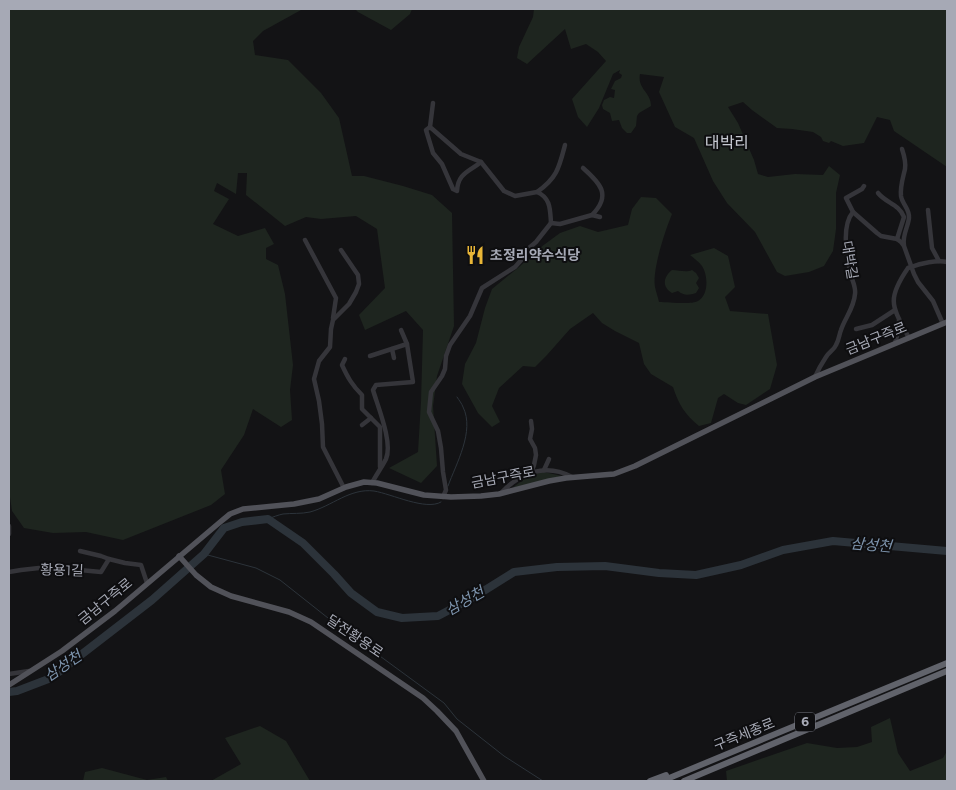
<svg xmlns="http://www.w3.org/2000/svg" width="956" height="790" font-family="Montserrat,'Noto Sans KR',sans-serif">
	<rect width="100%" height="100%" fill="#131315"/>
	<g fill="#1e251f">
		<path d="M9,9h290l2,1 -38,21 -10,10 2,14 33,5 33,33 18,25 13,58h12l39,10 29,9 20,18 2,113 -17,50 -4,30 4,60 -16,17 -32,-15 29,-16 3,-50 2,-72 -17,-19 -41,19 -6,-15 26,-27 -8,-59 -21,-13 -35,3 -15,-2 -21,9 -39,-31 1,-22h-9l-2,21 -19,-11 -3,8 15,8 -16,25 25,12 27,-8 9,16 -8,4v11l12,6 7,29 8,71 -3,25 2,30 -11,7 -28,-18 -9,26 -23,35 4,24 -14,11 -88,35 -37,-8 -33,1 -29,-5 -12,-17 -3,-21z"/>
		<path d="M355,9h57l-2,5 -19,16 -33,-18z"/>
		<path d="M534,9h413v158l-53,-36 -4,-11 -13,-3 -13,26 -21,3 -12,-5 -2,2 -6,-2 -2,-4 -8,-5 -21,-3 -15,-1 -25,-18 -9,-8 -15,5 10,16 16,37 4,14 10,3 27,-3 28,1 6,-9 11,9 -4,18v36l-3,22 -9,15 -15,6 -24,4 -8,-4 -22,-40 -28,-29 -14,-22 -19,-43 -19,-11 -16,-35 5,-15 -24,-3c-3,15 11,18 11,32l-12,7 -2,3 -1,10 -5,7h-4l-5,-5 -3,-8 -7,1 -2,-8 -7,-4 -1,-4 2,-5 6,-3 4,1 1,-8 -4,-1 4,-8 6,-3 1,-3 -3,-2 1,-3 -7,4 -14,34 -12,19 -9,-10 -6,-18 34,-38 -8,-9 -12,-8 -15,5 -6,-20 -38,35 -10,-6 2,-11 14,-30z"/>
		<path d="M641,197l15,1 16,16c-7,17 -20,56 -17,73 1,5 3,10 4,15 9,0 32,3 39,-1 11,-6 10,-26 4,-35 -3,-4 -8,-8 -12,-11l24,-7 14,8 7,31 -10,10 5,14 38,3 9,51 -7,24 -24,16 -8,-2 -14,-9 -6,4 -7,25 -12,3c-14,-11 -21,-23 -26,-39l-22,-13 -7,-10 -5,-21 -24,-12 -13,-8 -9,-10 -23,16 -23,26 -12,12 -12,-1 -24,22 -7,18 8,16 -8,5 -14,-14 -16,-29 3,-20 11,-21 9,-35 7,-19 27,-22 22,-20 19,-14 20,-7 18,6 30,-7 4,-16z"/>
		<path d="M672,270c7,0 14,3 20,0l4,3 3,5 -3,5 3,5 -3,5c-7,2 -12,3 -18,-2l-6,2c-10,-6 -9,-16 0,-23z"/>
		<path d="M544,472l18,4 -50,12 18,-13z"/>
		<path d="M890,718l8,35 12,18 33,-13 4,-7v30h-220l-1,-10 81,-28 30,5 20,-1 15,-5 -1,-15z"/>
		<path d="M260,726l26,15 24,40h-99l30,-17 -16,-26z"/>
		<path d="M102,768l45,12 19,-3 2,4h-85l2,-9z"/>
	</g>
	<g fill="none" stroke-linecap="round" stroke-linejoin="round">
		<g stroke="#2c333a" stroke-width="1">
			<path d="M448,486c8,-22 27,-55 15,-79 -1,-3 -4,-7 -6,-10"/>
			<path d="M268,519c5,-2 10,-4 15,-5 9,-1 18,0 27,-2 22,-6 40,-24 64,-21 18,3 52,20 67,11"/>
			<path d="M204,554l52,14 24,12 48,38 116,85 13,16 47,37 39,25"/>
		</g>
		<path stroke="#2c333a" stroke-width="8" d="M9,692l8,-1 34,-13 101,-78 52,-46 20,-26 18,-6 26,-3 35,24 31,31 17,19 26,19 25,6 36,-2 36,-19 40,-25 43,-5 48,-1 54,7 37,2 45,-10 42,-15 50,-9 114,10"/>
		<g stroke="#35353a" stroke-width="4.5">
			<path d="M433,103l-3,24 31,27 20,8 23,29 11,5 22,-4"/>
			<path d="M430,127l-4,3 7,23 9,11 11,25 4,2c1,-18 12,-19 24,-29"/>
			<path d="M902,149c2,6 4,14 3,20 -2,9 -5,17 -4,27 1,8 9,13 8,22 -1,9 -7,18 -5,27"/>
			<path d="M583,168c17,15 29,27 9,47l8,2"/>
			<path d="M864,186l-2,3 -16,9 7,14 24,21 4,3 16,3 4,3 3,4 10,28 4,8 15,19 10,23"/>
			<path d="M878,193c8,10 21,11 26,24l-7,22"/>
			<path d="M928,210l4,38 7,13"/>
			<path d="M551,223c-1,-13 0,-25 -14,-31 20,-14 22,-24 28,-47"/>
			<path d="M305,240l31,58 -3,20"/>
			<path d="M341,250l17,25 1,9 -3,8 -7,12 -16,16 -2,9 -1,18 -11,14 -5,18 5,22 3,23 1,23 21,41"/>
			<path d="M856,329l16,-4 23,-15"/>
			<path d="M909,338c-17,-32 -23,-38 -1,-70l3,-1c10,-4 26,-7 36,-5"/>
			<path d="M895,343l4,-14v-9"/>
			<path d="M392,349l2,9"/>
			<path d="M370,356l37,-12"/>
			<path d="M345,359l-3,6c6,13 10,20 20,30v14l18,18v40"/>
			<path d="M815,377c3,-7 7,-14 11,-20 3,-5 8,-7 10,-12 3,-5 3,-10 5,-15 4,-12 13,-22 14,-36 1,-6 -2,-12 -4,-18 -4,-17 -10,-50 2,-64"/>
			<path d="M531,421l1,8 -2,10 5,9 1,7 -2,10 -3,8"/>
			<path d="M362,425l9,-7"/>
			<path d="M544,470l5,-11"/>
			<path d="M372,483c4,-8 10,-16 14,-24 7,-16 -8,-52 -13,-69l3,-5 37,-3 -6,-38 -6,-14"/>
			<path d="M501,493c20,-21 45,-30 71,-16"/>
			<path d="M443,497l3,-7 -3,-18 -2,-24 -3,-17 -9,-19 2,-20 11,-16 3,-7 1,-13 4,-11 20,-29 12,-28 33,-21 8,-9 6,-10 7,-6 15,-19 9,1 32,-9"/>
			<path d="M9,526v8"/>
			<path d="M80,551l21,5 8,3"/>
			<path d="M9,572l12,-2 27,-3 53,5 8,-13 16,4 16,2 6,18"/>
			<path d="M9,674l20,-3"/>
		</g>
		<g stroke="#515259" stroke-width="5.5">
			<path d="M179,556l17,19 15,12 20,9 58,16 22,10 112,76 14,13 19,20 28,50"/>
			<path d="M9,685l53,-34 53,-40 104,-88 11,-9 13,-5 51,-5 25,-5 27,-12 18,-5 13,1 47,12 27,2 30,-1 18,-2 50,-13 17,-3 48,-4 21,-8 180,-89 132,-55"/>
		</g>
		<g stroke="#61636b" stroke-width="6">
			<path d="M650,781l16,-6"/>
			<path d="M662,781l285,-118"/>
			<path d="M684,781l263,-110"/>
		</g>
	</g>
	<defs>
		<g id="restaurant-bare" transform="scale(1.5)"><path d="M-5-6h1v4h1v-4h1v4h1v-4h1v5L-1.5 .5V6h-2V.5L-5-1ZM5-6V6H3V1.5H1.5Q1.5-4 5-6Z" fill="#e9b637" stroke="#0e0e10" stroke-width="2.5" paint-order="stroke"/></g>
	</defs>
	<g fill-rule="evenodd">
		<use href="#restaurant-bare" x="475" y="255"/>
	</g>
	<g text-anchor="middle" stroke-width="4" stroke-linejoin="round" paint-order="stroke">
		<rect fill="#0e0e10" stroke="#787a84" stroke-width="1" x="795" y="712.5" width="20" height="19" rx="4"/>
		<g font-size="12" font-weight="bold" fill="#a6a9b5">
			<text x="805" y="726">6</text>
		</g>
		<g font-size="14" font-weight="bold" fill="#a6a9b5" stroke="#0e0e10" text-anchor="start">
			<text x="490" y="260">초정리약수식당</text>
		</g>
		<g font-size="14" fill="#a6a9b5" stroke="#0e0e10">
			<text transform="translate(850 260) rotate(81)" y="5">대박길</text>
			<text transform="translate(876 338) rotate(-22)" y="5">금남구즉로</text>
			<text transform="translate(503 477) rotate(-11)" y="5">금남구즉로</text>
			<text transform="translate(62 570) rotate(2)" y="5">황용1길</text>
			<text transform="translate(105 601) rotate(-39)" y="5">금남구즉로</text>
			<text transform="translate(355 636) rotate(34)" y="5">달전황용로</text>
			<text transform="translate(744 734) rotate(-22)" y="5">구즉세종로</text>
		</g>
		<g font-size="15" font-style="italic" fill="#7e95ae" stroke="#0e0e10">
			<text transform="translate(871 545) rotate(5)" y="5">삼성천</text>
			<text transform="translate(465 601) rotate(-30)" y="5">삼성천</text>
			<text transform="translate(63 666) rotate(-34)" y="5">삼성천</text>
		</g>
		<g font-size="16" fill="#c6c9d1" stroke="#0e0e10">
			<text x="727" y="148">대박리</text>
		</g>
	</g>
	<rect width="956" height="790" fill="none" stroke="#a6a9b5" stroke-width="20"/>
</svg>
